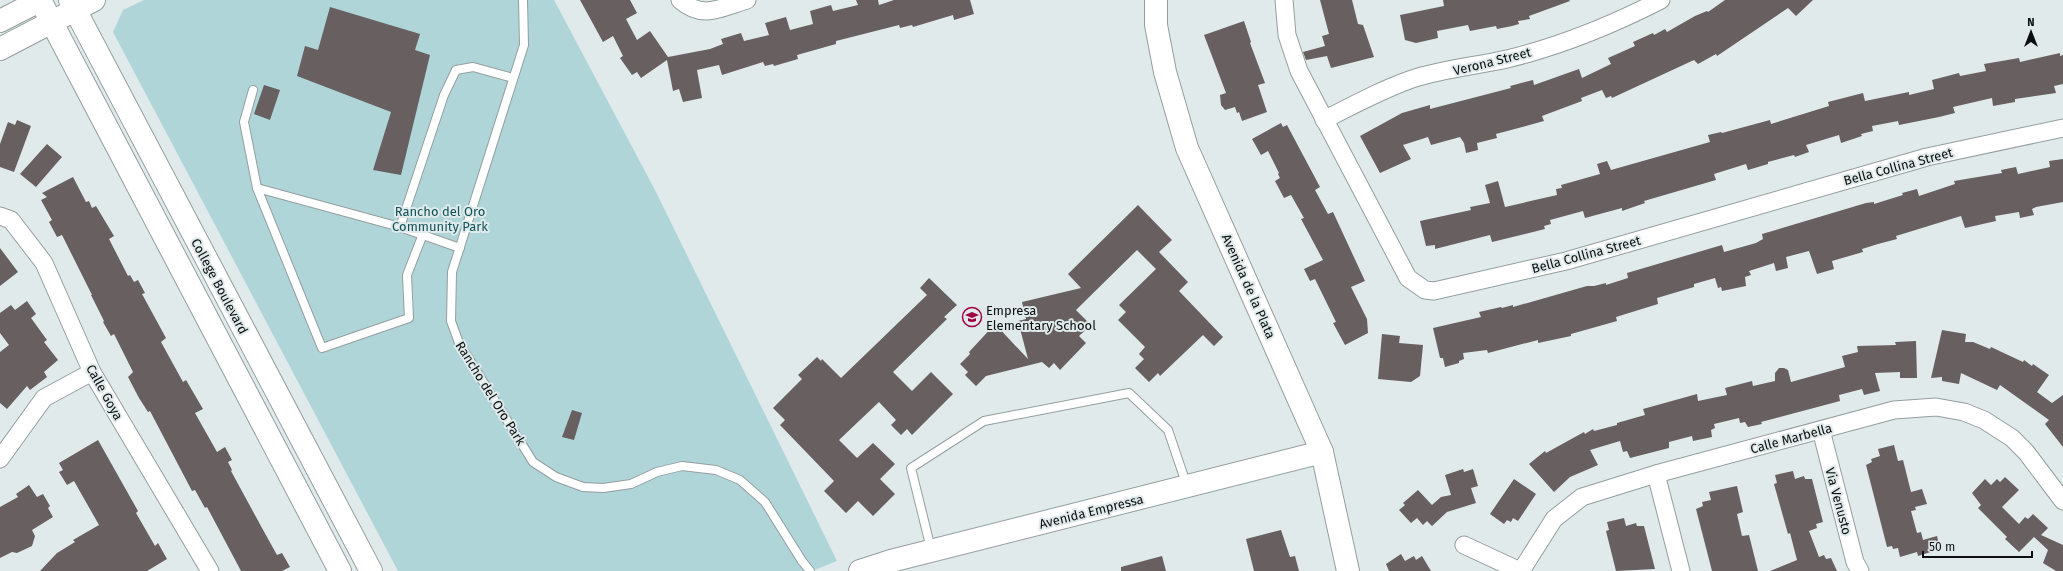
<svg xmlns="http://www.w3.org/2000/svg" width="2063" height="571" font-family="'Fira Sans',sans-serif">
	<rect width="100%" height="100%" fill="#e0eaeb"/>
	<path fill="#afd5d8" d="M144,0h410l101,190 182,371 -25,10h-414l-285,-539 10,-22z"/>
	<g fill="#685f60">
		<path d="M580,0h50l7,13 -11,6 11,21 13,-9 18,26 42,-8 13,-5 -2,-5 20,-6 3,8 25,-6 -4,-12 21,-6 4,13 23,-6 -3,-13 21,-6 2,6 25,-6 -2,-5h22l1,5 15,-5h76l4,14 -20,6 -1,-5 -40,12 -1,-2 -12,3 -1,-3 -63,16v3l-39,11 1,4 -24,7 -1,-2 -8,2 -2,-4 -41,13 -3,-10 -22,5 5,28 -19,4 -4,-13 -6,2 -6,-31 -26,18 -4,-6 -5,3 -12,-17 3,-2 -10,-20 -10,6z"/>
		<path d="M1320,0h32l6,24 5,1 11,32 -43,11 -4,-12 -21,4 -3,-8 22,-6 -3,-10 7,-2z"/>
		<path d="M1443,0h126l1,1 -41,15 1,3 -12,2 1,3 -7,2 -15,3 -1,-3 -26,5 -2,-6 -31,6 1,7 -22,5 -11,-3 -5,-25 44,-9z"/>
		<path d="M1725,0h88l-17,16 -8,-8 -71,48 -1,-2 -18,10 -4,-4 -82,38 -1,-2 -5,2 -4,-8 -21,8 1,3 -40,15 2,5 -48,13 1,4 -20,5 1,7 -12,3 -2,-10 -4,-6 -29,8 -3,-8 -25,8 8,14 -31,14 -20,-37 42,-23 28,-8v4l81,-21 -1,-2 23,-6 1,5 45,-16 3,9 29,-14 -3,-6 27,-12 -2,-4 20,-9 1,2 11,-6 2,3 28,-16 12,-5 1,1z"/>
		<path d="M330,7l90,27 -5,16 15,5 -29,120 -28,-5 18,-58 -94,-36 8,-30 13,4z"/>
		<path d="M1244,21l7,21 -1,1 15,40 -7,2 9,27 -25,9 -3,-9 -2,1 -2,-6 -10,3 -4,-5 -1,-10 6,-2 -22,-58z"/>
		<path d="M2060,53v3l3,-1v29l-9,2 2,7 -41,6v3l-22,4 -1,-8 -39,9 2,6 -16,4 -40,8 -1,-4 -26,5 1,5 -12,3 1,2 -21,7 -2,-8 -33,10 3,7 -14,5 -1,-2 -26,7v2l-20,6 -2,-6 -32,10 2,6 -72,21 1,2 -23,8v-3l-37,10 -2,-7 -33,9 1,4 -7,2 1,3 -53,13 -2,-7 -55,14v-4l-9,1 -6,-25 51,-11 -1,-3 20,-4 -5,-18 13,-4 7,26 52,-12 -1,-6 6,-1 -1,-3 39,-11 -3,-10 10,-3 4,9 99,-28 -2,-7 13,-3 1,1 48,-13 1,4 58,-18 -1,-4 35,-9 2,8 44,-9v3l25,-6 -2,-9 27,-7 1,3 26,-5 -2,-7 35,-6 1,4z"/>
		<path d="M264,85l16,5 -10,30 -16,-6z"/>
		<path d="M17,120l14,6 -17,46 -14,-5v-23l8,-22 7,3z"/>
		<path d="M1281,123l2,4 4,-2 33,62 -5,3 13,24 5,-2 32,69 -14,6 16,32 1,14 -23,12 -12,-22 3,-1 -21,-43 -5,2 -6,-12 19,-9 -22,-41 3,-1 -13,-23 -7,3 -9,-17 5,-3 -2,-4 1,-1 -11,-22 -7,4 -9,-16z"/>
		<path d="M47,144l15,13 -26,30 -16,-13z"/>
		<path d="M2063,159v43l-27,5 -4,2 2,6 -14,3 -1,-6 -24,4 1,5 -31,7 -4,-12 -65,20 1,3 -19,5 -16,5 1,3 -31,9 2,8 -17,5 -8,-23 -23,6 2,11 -12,3 -2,-8 -25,8 2,4 -6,2 1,9 -24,5 -1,-4 -3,1 -3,-10 -21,6v3l-37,11 1,6 -42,13 1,4 -46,13v2l-33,7v-3l-50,13 -1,-3 -24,3 1,6 -5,2v2l-14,4 -2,-9h-3l-7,-30 48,-11 -2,-5 22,-5 1,1 11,-3v2l74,-21h7l12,-3v2l22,-7 -1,-5 95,-28 2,7 32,-9 7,-4 -1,-5 104,-31 8,-1v2l29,-9 -1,-2 15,-4 2,7 36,-12 -1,-3 48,-8 -1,-3 15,-3 2,7 32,-7 -1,-6z"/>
		<path d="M73,177l13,25 3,-1 3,7 4,-2 18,30 -5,3 19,37 2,-1 4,7 4,-2 7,13 -3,1 24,44 -5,4 22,40 3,-2 17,29 -8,4 22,39 8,-5 7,13 -4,2 4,8 -1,1 31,57 15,27 5,-2 8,14 -8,4h-41l-34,-64 -2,1 -10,-18 -3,1 -42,-80 -2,1 -9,-14 -11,-21 5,-5 -19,-38 -3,2 -8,-14 1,-1 -13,-26h1l-30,-60 -5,2 -8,-15 3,-2 -11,-20 6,-3 -5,-4z"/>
		<path d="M1138,205l34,35 -13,12 29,30 -9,9 44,46 -9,9 -11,-11 -43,41 -2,-3 -9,9 -14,-14 9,-9 -5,-5 6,-7 -27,-27 8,-8 -7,-7 37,-36 -19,-19 -61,60 15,15 -12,11 7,7 -26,27 -6,-7 -5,5 -7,-6 -56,14 -10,10 -11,-11 3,-3 -8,-8 10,-10 -1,-2 26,-28 33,35 -10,-38 8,-2 -4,-17 59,-14 -13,-14z"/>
		<path d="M0,248l18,24 -18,14z"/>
		<path d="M929,278l28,27 -13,12 3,2 -54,53 19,19 19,-19 22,22 -41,41 -5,-6 -6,6 -10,-10 5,-5 -17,-18 -40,38 18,18 16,-15 22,21 -15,15 15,15 -22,22 -15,-15 -12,12 -22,-22 10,-10 -54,-56 5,-5 -12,-12 29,-29 -4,-4 19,-18 4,4 1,-2 19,19 86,-83 -7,-7z"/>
		<path d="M27,301l9,13 -5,4 16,22 -3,2 14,18 -14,12 3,5 -17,13 -3,-4 -20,23 -7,-6v-51l9,-7 -9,-12v-20l11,-8 4,5z"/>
		<path d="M1942,330l24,4 -1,8h8l17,7 1,-2 32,15 1,-2 8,6 1,-2 16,11 -12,17 15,11 11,-8v52l-18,-23 4,-4 -49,-35 -3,5 -36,-17 -2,11 -17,-3v-4l-11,1z"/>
		<path d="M1382,334l18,2 -1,7 24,2 -3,31 -9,6 -33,-3z"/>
		<path d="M1916,341l1,37h-17v-6l-25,1 5,18 -16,4 -2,-6 -23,6 1,6 -79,21 1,2 -14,3 -3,-5 -5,1 -1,-5 -25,6 1,4 -4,2 1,7 -19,4 -1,-5 -23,6v6l-39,10 -3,-7 -4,1 -3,-11 -30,9 8,15 -28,12 -16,15 -25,-28 16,-13 1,2 38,-21 1,2 8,-5 1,2 23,-6v-2l28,-8 -2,-6 54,-15 1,7 29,-6 -2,-7 27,-7 1,5 22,-5v-8l4,-5h5l4,2 3,12 54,-15 -3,-11 16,-4 -1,-6 39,-1 -1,-3z"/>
		<path d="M572,410l10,3 -8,27 -12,-3z"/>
		<path d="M98,440l40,71 -2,2 19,33 3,-3 9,16 -20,12h-107l17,-18 18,-11 -2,-2 26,-15 -25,-44 -7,4 -8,-13 4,-2 -4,-7z"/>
		<path d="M1894,445l4,16 5,-1 8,32 11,-3 5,15 -12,3 1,3 -5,1 6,22 4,-1 2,8 14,-4 3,13 -22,7 -1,-4 -17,5 -2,-9 -5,1 -1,-3 -5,1 -21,-82 6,-3 -1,-3 9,-3 -2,-7z"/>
		<path d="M1463,469l1,3 9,-3 5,17 -7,2 5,15 -29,9 -15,14 -5,-5 -4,4 -6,-7 -6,5 -12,-13 6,-5 -2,-2 15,-13 14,15 9,-8 10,-2 -6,-20z"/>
		<path d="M1793,471l2,8 9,-3 1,3h7l11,43 -7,2 1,4 -8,3 10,26 5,-2 2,4 5,-1 6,13h-67l27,-11 -7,-27 -2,1 -14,-50 3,-1 -2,-8z"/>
		<path d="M2005,477l14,13 -17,17 17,17 6,-7 3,2 5,-5 15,14 -7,7 22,10v26h-7l-13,-8 5,-13 -14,-13 -15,15 -14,-13 2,-2 -29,-29 3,-3 -9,-12 13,-14 6,6 6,-6 3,3z"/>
		<path d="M1514,479l22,15 -18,27 -5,-3 -2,4 -4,-2 -3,4 -14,-10z"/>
		<path d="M29,485l8,12 6,-3 7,12 -2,2 5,9 -21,13 3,6 -3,10 -15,7 -5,-1 -12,6v-51l18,-10 -2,-3z"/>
		<path d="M1737,486l6,26 -6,2 5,22 7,-1 9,36h-46l-16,-62 7,-3 -1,-4 9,-2 -2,-8z"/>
		<path d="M1624,518l2,8 10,-3 1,3h7l11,43 -39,2 -10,-40 3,-1 -2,-8z"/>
		<path d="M1281,530l9,27 5,-1 4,15h-45l-8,-32z"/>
		<path d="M1401,554l4,7 9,-5 2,4 6,-4 9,15h-42l-3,-7z"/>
		<path d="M1162,556l4,15h-45v-4z"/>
	</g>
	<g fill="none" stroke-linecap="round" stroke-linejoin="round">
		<g stroke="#949e9f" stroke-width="10">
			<g id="lane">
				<path d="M523,0l1,45 -72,227 -1,49 8,22 74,119 23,15 27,10 20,1 28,-4 26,-12 25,-6 34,4 24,10 25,22 37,59 8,10"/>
				<path d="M253,90l-9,32 13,66"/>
				<path d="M400,227l44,-132 12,-25 17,-3 40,11"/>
				<path d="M423,234l-16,41 2,43 -87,30 -65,-160 143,39 60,21"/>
				<path d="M931,549l-20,-81 73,-47 145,-28 39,37 19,56"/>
			</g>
		</g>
		<g stroke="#949e9f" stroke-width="19">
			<g id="street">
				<path d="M680,0c23,20 40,8 67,0"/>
				<path d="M1284,0l3,35 12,36 109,207 17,12 9,1 132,-30 361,-104 136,-29"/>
				<path d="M1324,120c29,-15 57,-30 88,-41 31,-10 64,-13 95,-20 54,-13 105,-34 154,-59"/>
				<path d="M0,216l11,4 33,43 48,109 118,199"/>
				<path d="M1821,430l34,132 5,9"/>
				<path d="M0,459l44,-61 48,-26"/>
				<path d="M1656,474l25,97"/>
				<path d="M1464,545l56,26"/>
				<path d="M1521,571l33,-52 28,-22 74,-23 238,-64 42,-3 28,5 20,8 28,18 14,14 37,49"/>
			</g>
		</g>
		<g stroke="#949e9f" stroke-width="24">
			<g id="secondary">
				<path d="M1156,0v25l9,47 22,76 135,304 26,119"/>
				<path d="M0,21l41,-21"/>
				<path d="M0,49l94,-49"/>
				<path d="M860,571l31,-10 431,-109"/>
			</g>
		</g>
		<g stroke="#949e9f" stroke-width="24">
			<g id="primary">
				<path d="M40,0l300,571"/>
				<path d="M70,0l301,571"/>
			</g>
		</g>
		<use href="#lane" stroke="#fff" stroke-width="8"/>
		<use href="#street" stroke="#fff" stroke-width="17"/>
		<use href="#secondary" stroke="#fff" stroke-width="22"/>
		<use href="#primary" stroke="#fff" stroke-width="22"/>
	</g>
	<defs>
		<g id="school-ring" transform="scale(1)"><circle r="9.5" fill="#e0eaeb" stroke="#9f0143" stroke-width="1.5"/><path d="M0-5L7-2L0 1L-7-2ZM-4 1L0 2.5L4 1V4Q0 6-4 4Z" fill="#9f0143"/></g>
	</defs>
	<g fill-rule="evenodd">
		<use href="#school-ring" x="972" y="317"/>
	</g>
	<g text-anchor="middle" stroke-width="4" stroke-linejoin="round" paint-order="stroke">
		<g font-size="13" fill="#0b0f0f" stroke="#e0eaeb">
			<text transform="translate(1492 61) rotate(-14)" y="5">Verona Street</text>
			<text transform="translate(1898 166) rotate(-15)" y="5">Bella Collina Street</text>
			<text transform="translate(1586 254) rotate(-15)" y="5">Bella Collina Street</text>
			<text transform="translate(220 286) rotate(62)" y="5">College Boulevard</text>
			<text transform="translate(1249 286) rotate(66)" y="5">Avenida de la Plata</text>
			<text transform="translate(105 392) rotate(61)" y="5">Calle Goya</text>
			<text transform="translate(491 393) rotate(58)" y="5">Rancho del Oro Park</text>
			<text transform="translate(1791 438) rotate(-15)" y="5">Calle Marbella</text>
			<text transform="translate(1839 501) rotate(75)" y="5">Via Venusto</text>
			<text transform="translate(1091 511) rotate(-14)" y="5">Avenida Empressa</text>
		</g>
		<g font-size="13" fill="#105358" stroke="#e0eaeb">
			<text x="440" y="216">Rancho del Oro<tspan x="440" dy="15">Community Park</tspan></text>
		</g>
		<g font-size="13" fill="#0b0f0f" stroke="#e0eaeb" text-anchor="start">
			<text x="986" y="315">Empresa<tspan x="986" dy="15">Elementary School</tspan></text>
		</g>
	</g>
	<g transform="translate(2031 32)" stroke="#e0eaeb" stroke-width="3" paint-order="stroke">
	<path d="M0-3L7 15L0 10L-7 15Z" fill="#0b0f0f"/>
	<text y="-6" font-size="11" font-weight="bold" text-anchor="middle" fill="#0b0f0f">N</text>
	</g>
	<path d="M1923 551v6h109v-6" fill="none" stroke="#0b0f0f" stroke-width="2"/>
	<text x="1929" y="551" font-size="12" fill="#0b0f0f" stroke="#e0eaeb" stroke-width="3" paint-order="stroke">50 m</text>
</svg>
